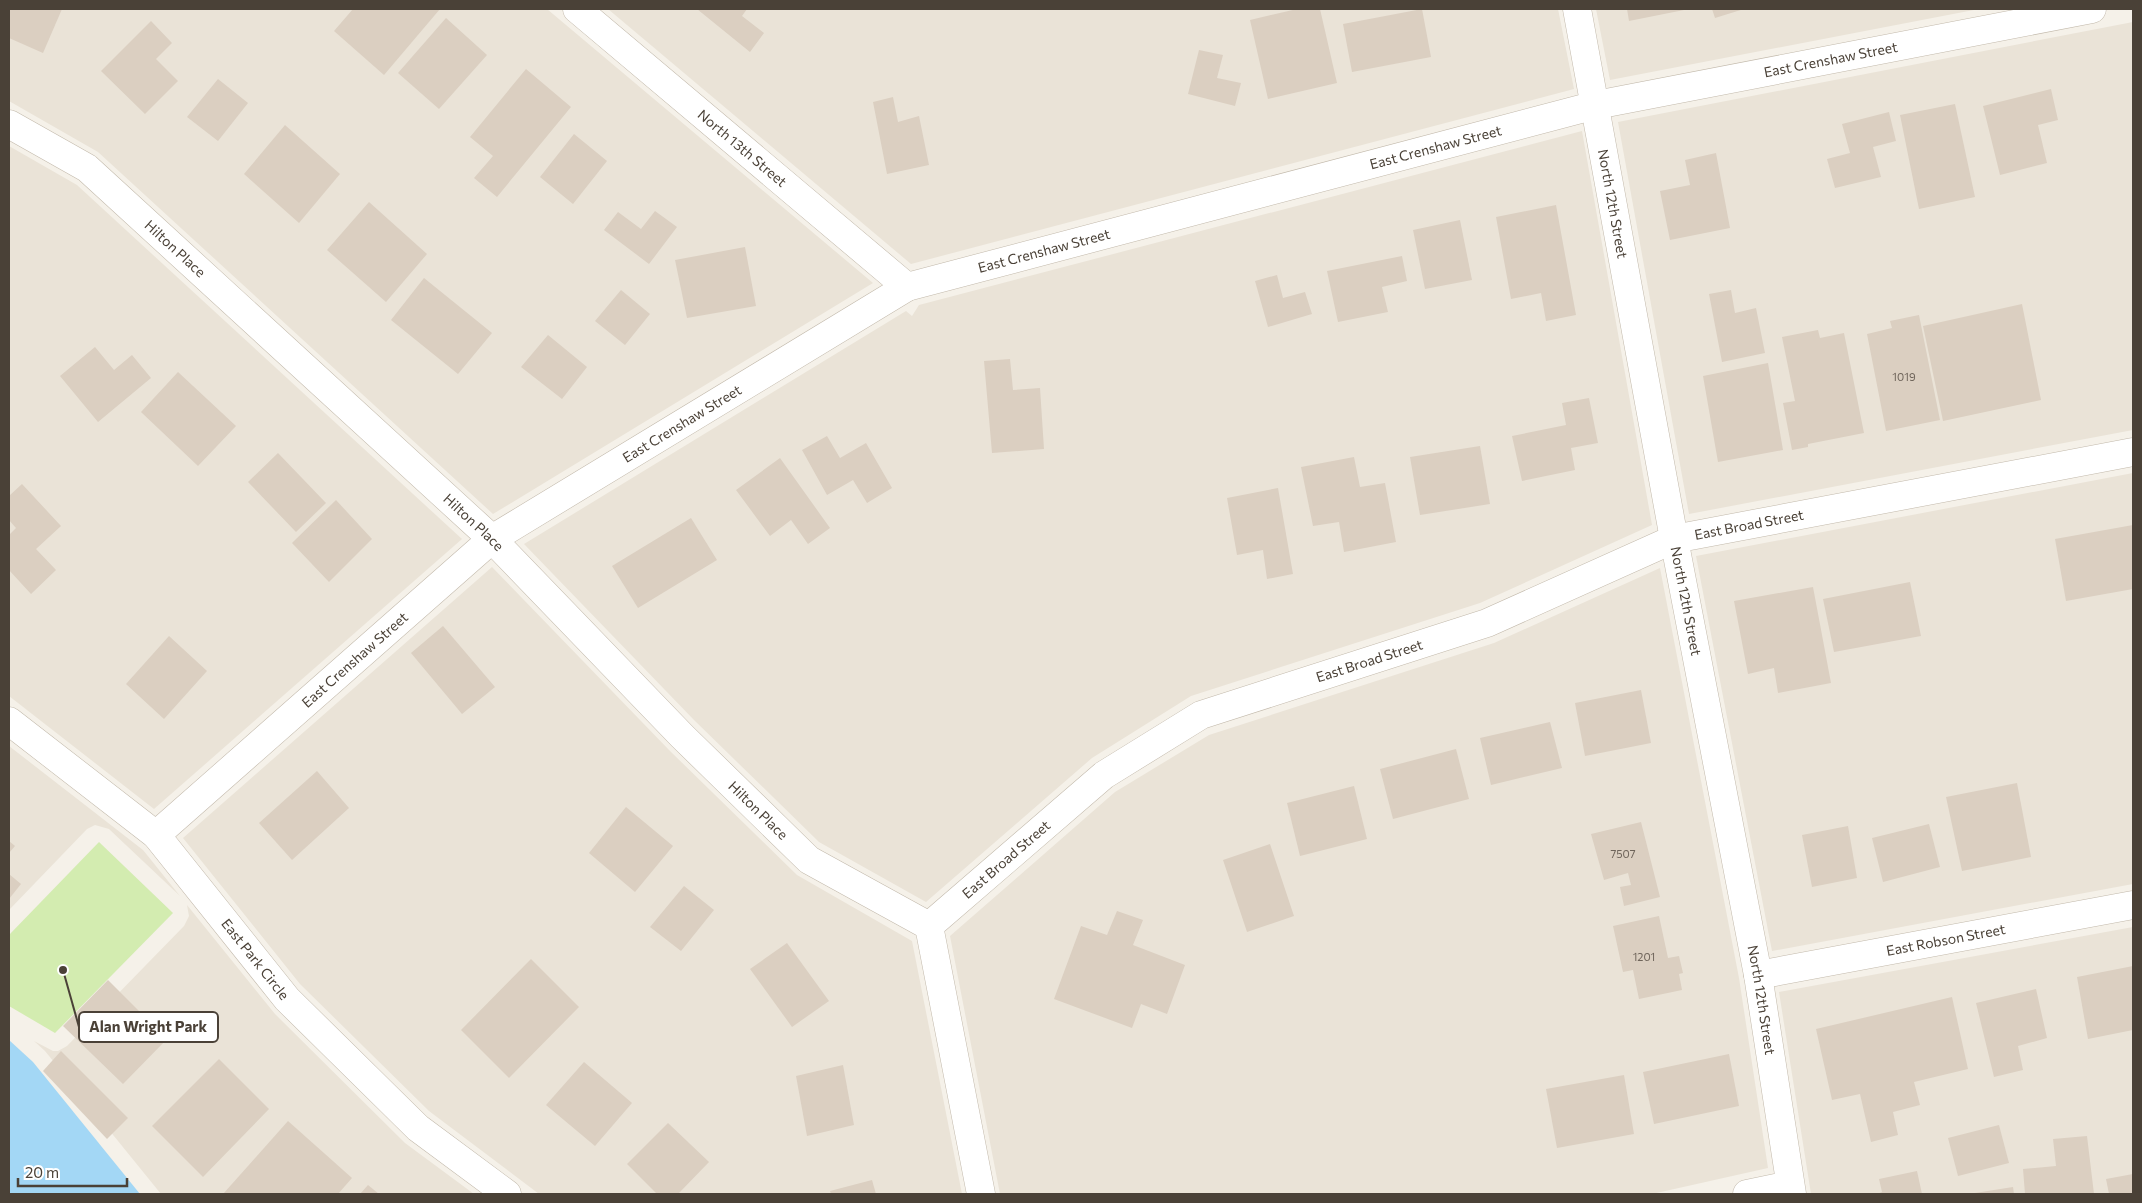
<svg xmlns="http://www.w3.org/2000/svg" width="2142" height="1203" font-family="Commissioner,sans-serif">
	<rect width="100%" height="100%" fill="#f5f1e9"/>
	<g fill="#eae3d7">
		<path d="M9,9h538l326,274 -380,231 -395,-362 -89,-51z"/>
		<path d="M608,9h950l16,80 -663,175z"/>
		<path d="M1596,9h383l-369,71z"/>
		<path d="M2133,22v408l-444,84 -71,-392z"/>
		<path d="M1582,131l70,394 -172,78 -289,93 -99,62 -166,144 -107,-60 -125,-122 -170,-176 382,-233 6,5 7,-11z"/>
		<path d="M9,146l68,39 385,354 -308,270 -145,-113z"/>
		<path d="M2133,473v411l-361,67 -76,-395z"/>
		<path d="M492,567l178,184 127,124 115,66 50,253h-423l-110,-83 -129,-127 -117,-146z"/>
		<path d="M1660,568l79,410 29,190 -116,26h-652l-50,-258 165,-144 94,-57 285,-92z"/>
		<path d="M9,746l134,104 37,46 -71,-67 -14,-4 -8,4 -78,81z"/>
		<path d="M187,905l88,109 130,129 69,51h-313l-116,-143 -11,-10 19,10h5l9,-5 117,-120 5,-10z"/>
		<path d="M2133,927v267h-322l-32,-202z"/>
	</g>
	<path fill="#d3ecb0" d="M99,842l74,71 -118,120 -46,-27v-71z"/>
	<path fill="#a3d7f5" d="M9,1040l24,22 107,132h-131z"/>
	<g fill="#dbcfc1">
		<path d="M9,9h53l-19,44 -34,-15z"/>
		<path d="M353,9h87l-56,66 -50,-44z"/>
		<path d="M697,9h50l-5,7 22,17 -14,19z"/>
		<path d="M1297,9h23l17,74 -69,16 -18,-79z"/>
		<path d="M1422,9l9,48 -79,15 -9,-48z"/>
		<path d="M1627,9h57v1l-55,11z"/>
		<path d="M1712,9h32l-29,9z"/>
		<path d="M446,18l41,37 -48,54 -41,-36z"/>
		<path d="M151,21l21,22 -16,16 22,22 -33,33 -44,-43z"/>
		<path d="M1199,50l24,5 -6,23 24,5 -6,23 -47,-12z"/>
		<path d="M526,69l45,38 -74,90 -23,-19 19,-22 -23,-19z"/>
		<path d="M218,79l30,24 -30,38 -31,-24z"/>
		<path d="M2051,89l7,31 -20,5 9,38 -47,12 -17,-69z"/>
		<path d="M893,97l5,25 21,-6 10,49 -42,9 -14,-72z"/>
		<path d="M1955,104l20,93 -56,12 -19,-94z"/>
		<path d="M1889,112l7,29 -23,6 8,30 -46,11 -8,-29 23,-6 -8,-29z"/>
		<path d="M285,125l55,49 -41,49 -55,-49z"/>
		<path d="M574,134l33,27 -34,43 -33,-27z"/>
		<path d="M1716,153l14,75 -60,12 -10,-49 30,-6 -5,-25z"/>
		<path d="M369,202l58,52 -41,48 -59,-52z"/>
		<path d="M1556,205l20,110 -30,6 -5,-28 -30,6 -15,-82z"/>
		<path d="M655,211l22,16 -28,37 -45,-34 14,-18 23,17z"/>
		<path d="M1460,220l12,60 -47,9 -12,-59z"/>
		<path d="M745,247l11,59 -69,12 -12,-58z"/>
		<path d="M1402,256l5,25 -25,6 6,25 -50,10 -11,-51z"/>
		<path d="M1277,275l6,23 22,-6 7,22 -44,13 -13,-46z"/>
		<path d="M424,278l68,55 -34,41 -67,-54z"/>
		<path d="M621,290l29,24 -25,31 -30,-24z"/>
		<path d="M1731,290l4,23 21,-5 9,45 -43,9 -13,-68z"/>
		<path d="M2022,304l19,96 -98,21 -20,-95z"/>
		<path d="M1919,315l21,105 -54,11 -19,-97 25,-6 -2,-7z"/>
		<path d="M1818,330l2,8 24,-5 20,100 -56,11v3l-16,3 -9,-47 12,-2 -13,-64z"/>
		<path d="M548,335l39,32 -25,32 -41,-32z"/>
		<path d="M95,347l19,23 18,-15 19,23 -53,44 -38,-46z"/>
		<path d="M1010,359l3,31 27,-2 4,61 -52,4 -8,-92z"/>
		<path d="M1768,363l15,87 -65,12 -15,-86z"/>
		<path d="M178,372l58,54 -38,40 -57,-54z"/>
		<path d="M1589,398l9,45 -27,5 4,22 -53,11 -10,-45 54,-11 -4,-22z"/>
		<path d="M827,436l13,22 26,-15 26,45 -25,15 -14,-23 -26,15 -25,-45z"/>
		<path d="M1480,446l10,58 -70,11 -10,-58z"/>
		<path d="M278,453l48,50 -30,29 -48,-50z"/>
		<path d="M1354,457l6,30 25,-4 11,59 -52,10 -5,-30 -26,4 -12,-59z"/>
		<path d="M780,458l50,70 -22,16 -17,-24 -21,16 -34,-46z"/>
		<path d="M22,484l39,42 -25,23 20,21 -25,24 -22,-24v-35l7,-7 -7,-8v-24z"/>
		<path d="M1278,488l15,86 -26,5 -4,-29 -26,5 -10,-57z"/>
		<path d="M336,500l36,39 -43,43 -37,-39z"/>
		<path d="M691,518l26,42 -79,48 -26,-42z"/>
		<path d="M2133,525v64l-67,12 -11,-62z"/>
		<path d="M1910,582l11,54 -87,16 -11,-53z"/>
		<path d="M1813,587l18,96 -53,10 -4,-25 -26,6 -14,-73z"/>
		<path d="M443,626l52,61 -33,27 -51,-61z"/>
		<path d="M169,636l38,35 -43,48 -38,-35z"/>
		<path d="M1641,690l10,53 -66,13 -10,-53z"/>
		<path d="M1550,722l12,46 -71,17 -11,-47z"/>
		<path d="M1456,749l13,50 -76,20 -13,-50z"/>
		<path d="M317,771l32,37 -57,52 -33,-37z"/>
		<path d="M2017,783l14,74 -69,14 -16,-74z"/>
		<path d="M1354,786l13,53 -67,17 -13,-53z"/>
		<path d="M626,807l47,39 -38,46 -46,-39z"/>
		<path d="M1641,822l19,75 -36,9 -4,-19 11,-2 -3,-12 -24,7 -13,-46z"/>
		<path d="M1929,824l11,43 -57,15 -11,-44z"/>
		<path d="M1848,826l9,52 -45,9 -10,-52z"/>
		<path d="M9,841l6,5 -6,7z"/>
		<path d="M1270,844l24,72 -47,16 -24,-72z"/>
		<path d="M9,874l12,10 -12,15z"/>
		<path d="M684,886l30,24 -33,41 -31,-24z"/>
		<path d="M1117,911l26,9 -10,25 52,20 -18,49 -26,-10 -9,24 -78,-29 27,-73 26,9z"/>
		<path d="M1659,916l9,42 11,-2 4,17 -4,1 3,16 -43,9 -6,-29 -10,2 -10,-46z"/>
		<path d="M787,943l42,58 -37,26 -42,-58z"/>
		<path d="M531,959l48,48 -70,71 -48,-48z"/>
		<path d="M2133,966v64l-45,9 -11,-62z"/>
		<path d="M108,980l59,59 -44,45 -60,-58z"/>
		<path d="M2036,989l11,49 -29,8 5,24 -29,7 -18,-74z"/>
		<path d="M1952,997l16,72 -54,13 6,23 -27,7 5,23 -27,7 -11,-48 -28,6 -16,-71z"/>
		<path d="M61,1051l67,67 -21,21 -64,-68z"/>
		<path d="M1729,1054l10,52 -85,18 -11,-52z"/>
		<path d="M219,1059l50,50 -66,68 -51,-51z"/>
		<path d="M584,1062l48,41 -37,43 -49,-41z"/>
		<path d="M843,1065l11,60 -47,11 -11,-60z"/>
		<path d="M1624,1075l10,59 -77,14 -11,-59z"/>
		<path d="M288,1121l64,57 -14,16h-115z"/>
		<path d="M668,1123l41,39 -31,32h-21l-30,-30z"/>
		<path d="M1999,1125l10,38 -51,13 -10,-38z"/>
		<path d="M2087,1136l7,58h-69l-2,-25 33,-3 -3,-27z"/>
		<path d="M1917,1171l5,23h-45l5,-2 -3,-13z"/>
		<path d="M2133,1174v20h-24l-3,-15z"/>
		<path d="M872,1180l4,14h-45l-1,-3z"/>
		<path d="M368,1185l11,9h-19z"/>
		<path d="M2013,1187l1,7h-39v-1z"/>
	</g>
	<g fill="none" stroke-linecap="round" stroke-linejoin="round">
		<g stroke="#c2b9ab" stroke-width="29">
			<g id="minor">
				<path id="s1" d="M577,9l330,278"/>
				<path id="s2" d="M1577,9l97,530 84,436 34,219"/>
				<path id="s3" d="M9,124l78,44 405,371 190,197 127,124 120,66"/>
				<path id="s4" d="M9,721l147,114 131,164 131,129 89,66"/>
				<path id="s5" d="M156,835l336,-296 415,-252 689,-182 496,-96"/>
				<path id="s6" d="M1758,975l375,-70"/>
				<path id="s7" d="M981,1194l-52,-268 175,-151 97,-60 286,-92 187,-84 459,-87"/>
				<path d="M1747,1194l43,-9"/>
			</g>
		</g>
		<use href="#minor" stroke="#fff" stroke-width="28"/>
	</g>
	<g text-anchor="middle" stroke-width="4" stroke-linejoin="round" paint-order="stroke">
		<g font-size="11" fill="#6e645a">
			<text x="1904" y="381">1019</text>
			<text x="1623" y="858">7507</text>
			<text x="1644" y="961">1201</text>
		</g>
		<g font-size="14" fill="#4a4137" stroke="#fff">
			<text dy="5" stroke="none"><textPath href="#s5" startOffset="1885">East Crenshaw Street</textPath></text>
			<text dy="5" stroke="none"><textPath href="#s1" startOffset="216">North 13th Street</textPath></text>
			<text dy="5" stroke="none"><textPath href="#s5" startOffset="1480">East Crenshaw Street</textPath></text>
			<text dy="5" stroke="none"><textPath href="#s2" startOffset="198">North 12th Street</textPath></text>
			<text dy="5" stroke="none"><textPath href="#s3" startOffset="209">Hilton Place</textPath></text>
			<text dy="5" stroke="none"><textPath href="#s5" startOffset="1075">East Crenshaw Street</textPath></text>
			<text dy="5" stroke="none"><textPath href="#s5" startOffset="670">East Crenshaw Street</textPath></text>
			<text dy="5" stroke="none"><textPath href="#s3" startOffset="614">Hilton Place</textPath></text>
			<text dy="5" stroke="none"><textPath href="#s7" startOffset="1200">East Broad Street</textPath></text>
			<text dy="5" stroke="none"><textPath href="#s2" startOffset="602">North 12th Street</textPath></text>
			<text dy="5" stroke="none"><textPath href="#s5" startOffset="265">East Crenshaw Street</textPath></text>
			<text dy="5" stroke="none"><textPath href="#s7" startOffset="795">East Broad Street</textPath></text>
			<text dy="5" stroke="none"><textPath href="#s3" startOffset="1019">Hilton Place</textPath></text>
			<text dy="5" stroke="none"><textPath href="#s7" startOffset="375">East Broad Street</textPath></text>
			<text dy="5" stroke="none"><textPath href="#s6" startOffset="191">East Robson Street</textPath></text>
			<text dy="5" stroke="none"><textPath href="#s4" startOffset="345">East Park Circle</textPath></text>
			<text dy="5" stroke="none"><textPath href="#s2" startOffset="1008">North 12th Street</textPath></text>
		</g>
	</g>
	<path fill="none" stroke="#4a4137" stroke-width="2" d="M63 970L79 1027"/>
	<circle fill="#4a4137" stroke="#fff" stroke-width="2" cx="63" cy="970" r="5"/>
	<rect fill="#fff" stroke="#4a4137" stroke-width="2" x="79" y="1012" width="139" height="30" rx="5"/>
	<g font-size="15" text-anchor="middle" font-weight="bold" fill="#4a4137">
		<text x="148" y="1032">Alan Wright Park</text>
	</g>
	<rect width="2142" height="1203" fill="none" stroke="#4a4137" stroke-width="20"/>
	<path d="M18 1178v8h109v-8" fill="none" stroke="#4a4137" stroke-width="2.5"/>
	<text x="25" y="1178" font-size="15" fill="#4a4137" stroke="#ffffff" stroke-width="4" paint-order="stroke">20 m</text>
</svg>
